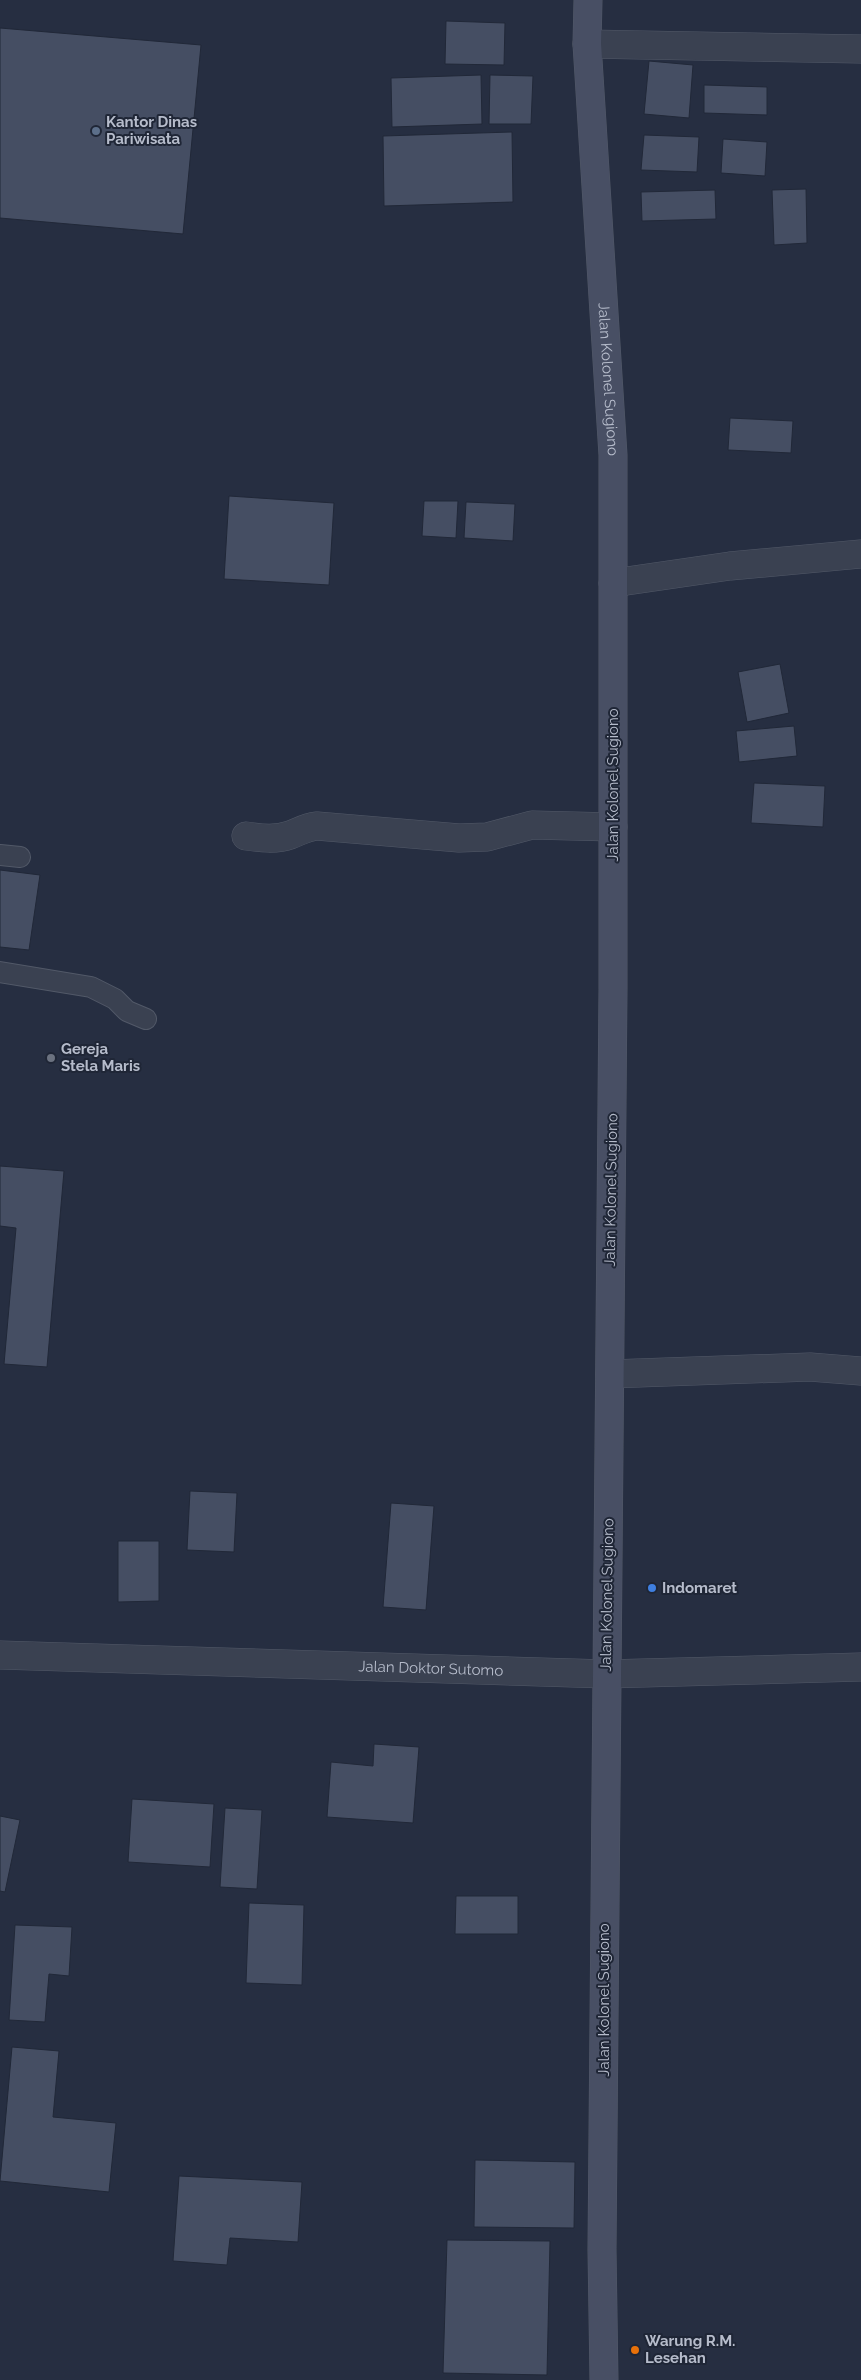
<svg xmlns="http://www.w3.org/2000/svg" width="861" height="2380" font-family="Raleway,sans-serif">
	<rect width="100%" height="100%" fill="#262e41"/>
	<g fill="#454e63" stroke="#212838">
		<path d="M446,21l59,2 -1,42 -59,-1z"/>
		<path d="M0,28l201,17 -18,189 -183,-16z"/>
		<path d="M649,61l44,4 -4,53 -45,-4z"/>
		<path d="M481,75l1,49 -90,3 -1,-49z"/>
		<path d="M490,75l43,1 -2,48h-42z"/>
		<path d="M704,85l63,2v28l-63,-2z"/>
		<path d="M512,132l1,70 -129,4 -1,-70z"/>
		<path d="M644,135l55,2 -2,35 -56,-2z"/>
		<path d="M723,139l44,3 -2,34 -44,-3z"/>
		<path d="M806,189l1,54 -33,2 -2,-55z"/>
		<path d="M715,190l1,29 -74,2 -1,-29z"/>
		<path d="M730,418l63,3 -2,32 -63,-3z"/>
		<path d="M229,496l105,7 -5,82 -105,-6z"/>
		<path d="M424,501h34l-2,37 -34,-2z"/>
		<path d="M466,502l49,2 -2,37 -49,-3z"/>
		<path d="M780,664l9,49 -42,9 -9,-50z"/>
		<path d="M794,726l3,30 -58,6 -3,-31z"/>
		<path d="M754,783l71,3 -2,41 -72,-4z"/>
		<path d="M0,870l40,5 -11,75 -29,-3z"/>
		<path d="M0,1166l64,5 -17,196 -43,-3 12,-136 -16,-2z"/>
		<path d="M190,1491l47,2 -3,59 -47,-2z"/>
		<path d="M391,1503l43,3 -8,104 -43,-3z"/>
		<path d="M118,1541h41v60l-41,1z"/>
		<path d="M374,1744l45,3 -6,76 -86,-6 4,-55 42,4z"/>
		<path d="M132,1799l82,5 -4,63 -82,-5z"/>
		<path d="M225,1808l37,2 -5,79 -37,-2z"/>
		<path d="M0,1816l20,4 -15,72 -5,-1z"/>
		<path d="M456,1896h62v38h-63z"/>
		<path d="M249,1903l55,2 -2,80 -56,-2z"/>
		<path d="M15,1925l57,2 -3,49 -20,-2 -4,48 -36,-2z"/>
		<path d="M12,2047l47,4 -6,66 63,6 -7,69 -109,-11z"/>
		<path d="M475,2160l100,2 -1,66 -100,-1z"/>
		<path d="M179,2176l123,6 -4,60 -68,-4 -3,27 -54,-4z"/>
		<path d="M447,2240l103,1 -3,134 -104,-2z"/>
	</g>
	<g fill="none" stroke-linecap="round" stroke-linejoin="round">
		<g stroke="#525968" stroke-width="22">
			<g id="service">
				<path d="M0,855l20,2"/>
				<path d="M0,972l91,15 24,12 12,12 19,8"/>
			</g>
		</g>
		<g stroke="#525968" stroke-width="29">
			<g id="minor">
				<path d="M587,44l274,5"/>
				<path d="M613,583l117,-17 131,-12"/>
				<path d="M246,836c15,2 30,4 44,-1 10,-4 17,-8 27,-9l142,12 28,-1 45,-12 81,2"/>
				<path d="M610,1374l200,-7 51,4"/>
			</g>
		</g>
		<g stroke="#525968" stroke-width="29">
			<g id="tertiary">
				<path id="s1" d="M0,1655l606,19 255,-7"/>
			</g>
		</g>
		<g stroke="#525968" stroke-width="29">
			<g id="secondary">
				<path id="s2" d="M588,0l-1,44 26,411v534l-11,1261 2,130"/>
			</g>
		</g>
		<use href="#service" stroke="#3a4151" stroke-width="20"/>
		<use href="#minor" stroke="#3a4151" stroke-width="28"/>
		<use href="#tertiary" stroke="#3a4151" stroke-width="28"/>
		<use href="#secondary" stroke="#484f64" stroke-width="28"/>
	</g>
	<circle fill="#5c6f8a" stroke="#1f2636" stroke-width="2" cx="96" cy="131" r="5"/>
	<circle fill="#6b7280" stroke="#1f2636" stroke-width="2" cx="51" cy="1058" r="5"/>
	<circle fill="#3f7fe0" stroke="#1f2636" stroke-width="2" cx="652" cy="1588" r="5"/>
	<circle fill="#e8710a" stroke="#1f2636" stroke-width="2" cx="635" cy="2350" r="5"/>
	<g text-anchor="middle" stroke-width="4" stroke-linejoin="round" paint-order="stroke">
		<g font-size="15" font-weight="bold" fill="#b6bccb" stroke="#1f2636" text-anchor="start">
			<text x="106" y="127">Kantor Dinas<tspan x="106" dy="17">Pariwisata</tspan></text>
			<text x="61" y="1054">Gereja<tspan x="61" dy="17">Stela Maris</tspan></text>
			<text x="662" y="1593">Indomaret</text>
			<text x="645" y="2346">Warung R.M.<tspan x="645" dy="17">Lesehan</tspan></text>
		</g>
		<g font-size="15" fill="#b6bccb" stroke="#1f2636">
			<text dy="5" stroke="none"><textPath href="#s2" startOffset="380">Jalan Kolonel Sugiono</textPath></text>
			<text transform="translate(613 785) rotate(-90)" y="5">Jalan Kolonel Sugiono</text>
			<text transform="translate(611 1190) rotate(-89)" y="5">Jalan Kolonel Sugiono</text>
			<text transform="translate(607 1595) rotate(-89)" y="5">Jalan Kolonel Sugiono</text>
			<text dy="5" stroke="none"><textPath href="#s1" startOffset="431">Jalan Doktor Sutomo</textPath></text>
			<text transform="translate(604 2000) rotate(-90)" y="5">Jalan Kolonel Sugiono</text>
		</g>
	</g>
</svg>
